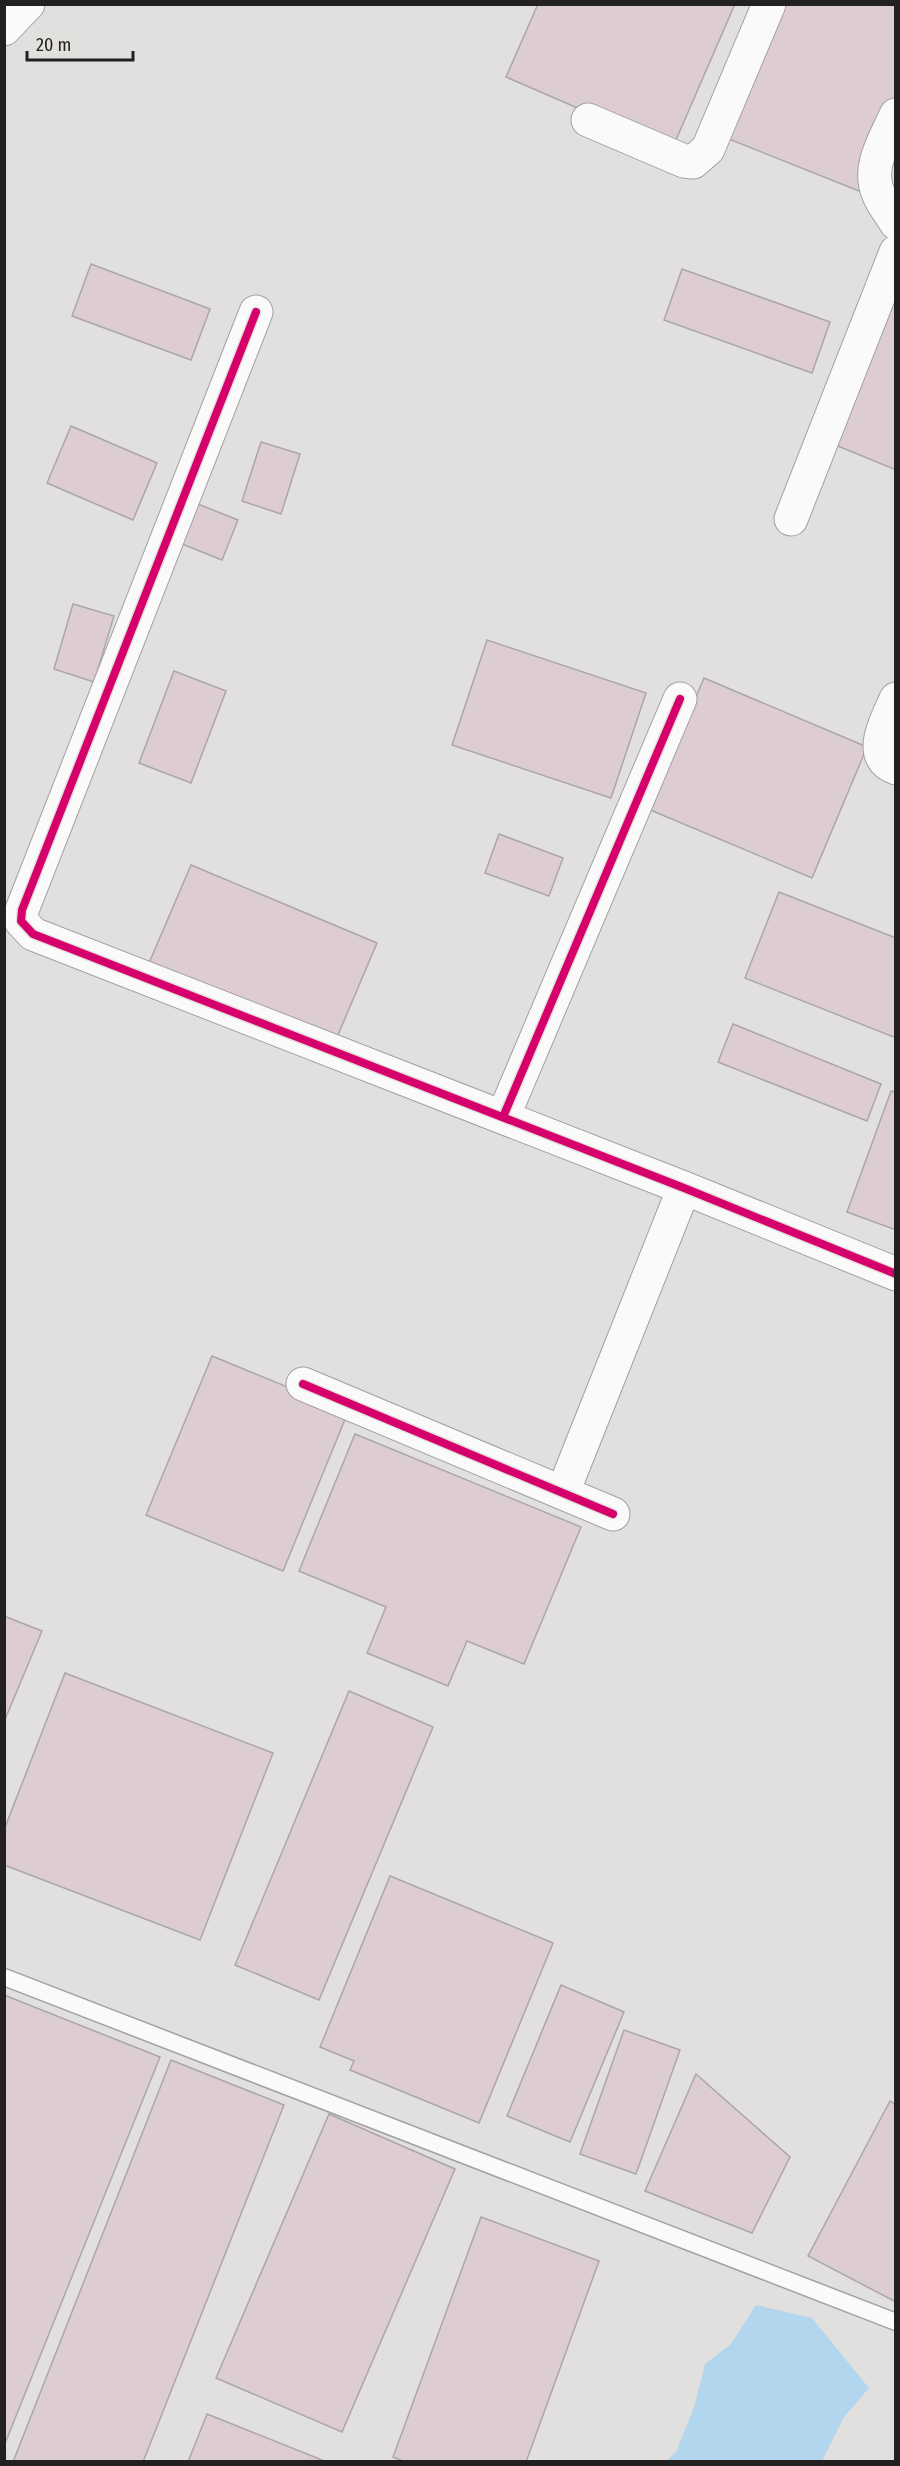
<svg xmlns="http://www.w3.org/2000/svg" width="900" height="2466" font-family="'Fira Sans Condensed',sans-serif">
	<rect width="100%" height="100%" fill="#e2e0de"/>
	<path fill="#b2d6ed" d="M756,2305l56,13 57,70 -25,29 -22,44h-156l10,-9 18,-45 11,-43 26,-20z"/>
	<g fill="#deccd5" stroke="#a9a7a7" stroke-width="1.5">
		<path d="M538,4h197l-63,145 -166,-72z"/>
		<path d="M777,4h119v96l-37,91 -135,-54z"/>
		<path d="M91,264l119,45 -19,51 -119,-44z"/>
		<path d="M682,269l148,53 -18,51 -148,-53z"/>
		<path d="M896,295v175l-63,-26z"/>
		<path d="M71,426l86,37 -24,57 -86,-37z"/>
		<path d="M261,442l39,12 -19,60 -39,-13z"/>
		<path d="M193,502l45,18 -16,40 -45,-18z"/>
		<path d="M73,604l41,12 -20,66 -40,-13z"/>
		<path d="M487,640l159,53 -35,105 -159,-53z"/>
		<path d="M174,671l52,20 -35,92 -52,-20z"/>
		<path d="M704,678l163,69 -55,131 -164,-69z"/>
		<path d="M499,834l64,24 -14,38 -64,-23z"/>
		<path d="M191,865l186,78 -42,99 -186,-79z"/>
		<path d="M779,892l117,46v100l-151,-60z"/>
		<path d="M733,1024l148,60 -14,37 -149,-59z"/>
		<path d="M891,1091l5,1v138l-49,-18z"/>
		<path d="M212,1356l136,56 -65,159 -137,-56z"/>
		<path d="M355,1434l226,93 -57,137 -57,-23 -19,45 -81,-33 19,-46 -87,-36z"/>
		<path d="M4,1616l38,15 -38,91z"/>
		<path d="M65,1673l208,80 -73,187 -196,-75v-35z"/>
		<path d="M349,1691l84,36 -114,273 -84,-35z"/>
		<path d="M390,1876l163,67 -74,180 -129,-53 4,-9 -34,-14z"/>
		<path d="M561,1985l63,27 -54,130 -63,-26z"/>
		<path d="M4,1995l156,62 -156,389z"/>
		<path d="M624,2030l56,20 -44,124 -56,-20z"/>
		<path d="M171,2060l113,45 -141,357h-130z"/>
		<path d="M696,2074l94,83 -38,76 -107,-42z"/>
		<path d="M890,2101l6,4v197l-88,-46z"/>
		<path d="M329,2114l126,55 -113,263 -126,-54z"/>
		<path d="M481,2217l118,44 -73,201h-121l-12,-5z"/>
		<path d="M207,2414l120,48h-139z"/>
	</g>
	<g fill="none" stroke-linecap="round" stroke-linejoin="round">
		<g stroke="#a2a1a0" stroke-width="19">
			<path id="service" d="M4,1977l892,345"/>
		</g>
		<g stroke="#a2a1a0" stroke-width="35">
			<g id="minor">
				<path d="M896,115c-11,25 -30,53 -17,80 4,10 12,19 17,28"/>
				<path d="M588,120l96,41 9,1 15,-13 61,-145"/>
				<path d="M256,312l-234,598 -1,11 12,13 651,254 212,86"/>
				<path d="M791,519l105,-267"/>
				<path d="M896,699c-9,21 -31,58 0,69"/>
				<path d="M503,1117l177,-418"/>
				<path d="M303,1384l310,130"/>
				<path d="M563,1492l121,-304"/>
			</g>
		</g>
		<g stroke="#a2a1a0" stroke-width="35">
			<path id="tertiary" d="M4,29l24,-25"/>
		</g>
		<use href="#service" stroke="#fbfafa" stroke-width="16"/>
		<use href="#minor" stroke="#fbfafa" stroke-width="33"/>
		<use href="#tertiary" stroke="#fbfafa" stroke-width="33"/>
		<g stroke="#e3e1dd" stroke-width="11">
			<g id="cycleway">
				<path d="M256,312l-234,598 -1,11 12,13 651,254 212,86"/>
				<path d="M503,1117l177,-418"/>
				<path d="M303,1384l310,130"/>
			</g>
		</g>
		<use href="#cycleway" stroke="#d6006c" stroke-width="8"/>
	</g>
	<rect width="900" height="2466" fill="none" stroke="#232120" stroke-width="12"/>
	<path d="M27 51v9h106v-9" fill="none" stroke="#232120" stroke-width="3"/>
	<text x="36" y="51" font-size="18" fill="#232120" stroke="#e3e1dd" stroke-width="4.5" paint-order="stroke">20 m</text>
</svg>
